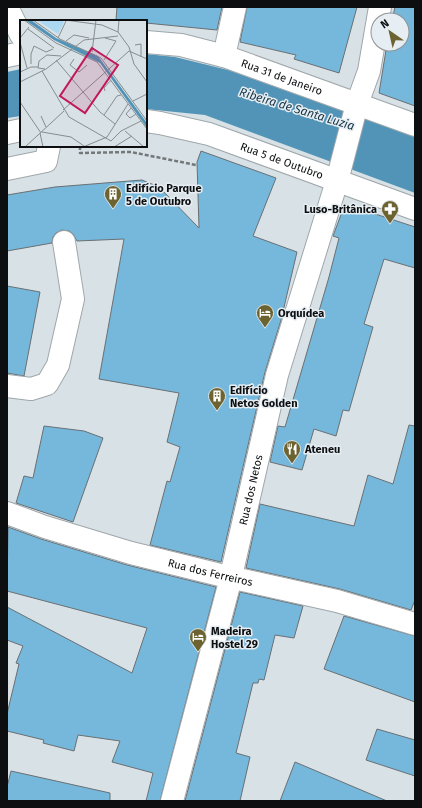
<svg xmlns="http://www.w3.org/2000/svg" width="422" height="808" font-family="'Fira Sans',sans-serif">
	<rect width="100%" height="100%" fill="#d8e1e5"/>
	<g fill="#5294b7">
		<path d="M146,54l29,3 53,13 187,67v56l-210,-78 -59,-6z"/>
		<path d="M21,69v47l-14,2v-46z"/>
	</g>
	<g fill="#75b8db" stroke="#697074">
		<path d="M117,7h105l-5,23 -71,-7v-2l-30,-1z"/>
		<path d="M247,7h110l-18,66 -45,-14 2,-4 -56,-13z"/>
		<path d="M395,7h20v99l-36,-13 8,-49h15v-24h-10z"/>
		<path d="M201,151l75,27 -23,58 44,16 -16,68 -16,52 -44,190 -71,-17 17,-64 3,1 10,-35 -13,-5 12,-49 -80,-14 25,-140 -47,2 -4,-7 -4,-3 -7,-1 -6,3 -3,4 -1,6 -45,8v-56l48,-8 87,-7 17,7 40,41 -2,-66z"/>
		<path d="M345,204l70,23v41l-31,-9 -20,65 9,3 -24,84 -6,-1 -7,26 -22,-7 -12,41 -32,-8 8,-36 7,1 44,-150 10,-39 -6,-2z"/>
		<path d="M7,286l33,6 -16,84 -17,-3z"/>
		<path d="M409,425l6,1v174l-4,10 -71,-21 -94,-21 14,-64 94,22 14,-51 25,9z"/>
		<path d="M44,426l40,5 19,7 -30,84 -57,-19 8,-27 9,2z"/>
		<path d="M8,527l33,12 86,26 89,22 -56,214h-14l7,-28 -41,-11 8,-21 -42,-6 -4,16 -31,-8 1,-3 -37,-9v-17l12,-50 -3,-1 7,-17 -16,-6v-33l125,66 15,-45 -140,-37z"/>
		<path d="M240,592l63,14 -9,32 -19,-3 -11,45 -5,-1 -1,4h-5l-17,70 14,4 -10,44h-55z"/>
		<path d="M344,616l71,20v66l-91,-33z"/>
		<path d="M377,729l38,11v36l-49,-16z"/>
		<path d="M295,762l92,39h-107z"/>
		<path d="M11,771l99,22v8h-103v-14z"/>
	</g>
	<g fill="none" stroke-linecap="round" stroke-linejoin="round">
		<g stroke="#9fa7ab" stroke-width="24">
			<g id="minor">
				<path d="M7,7l14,28"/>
				<path d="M224,56l11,-49"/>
				<path d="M7,169l39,-8 3,-15"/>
				<path d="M7,386l24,3 16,-5 11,-19 15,-66 -9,-57"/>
				<path id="s1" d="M7,513l38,14 86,26 89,22 117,26 78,23"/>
				<path id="s2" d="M172,801l56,-212 49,-214 60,-194 20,-77 12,-33 11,-64"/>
			</g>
		</g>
		<g stroke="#9fa7ab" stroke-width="24">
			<g id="major">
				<path id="s3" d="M146,42l35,3 43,11 191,69"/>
				<path d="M7,56l14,-3"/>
				<path id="s4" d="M146,121l14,2 49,11 206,75"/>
				<path d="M7,133l14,-3"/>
			</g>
		</g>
		<path stroke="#73787b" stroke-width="2.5" stroke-dasharray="4 2" stroke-linecap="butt" d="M80,146v7l51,-1 65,13"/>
		<use href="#minor" stroke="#fff" stroke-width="22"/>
		<use href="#major" stroke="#fff" stroke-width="22"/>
	</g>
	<defs>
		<g id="building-pin" transform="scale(0.9)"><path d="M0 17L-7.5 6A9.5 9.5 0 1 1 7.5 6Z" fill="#6c6330" stroke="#e6eef3"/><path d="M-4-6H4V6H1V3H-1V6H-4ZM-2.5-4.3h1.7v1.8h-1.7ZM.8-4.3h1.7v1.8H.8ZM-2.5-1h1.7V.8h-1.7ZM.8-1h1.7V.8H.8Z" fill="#fff"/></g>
		<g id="pharmacy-pin" transform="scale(0.9)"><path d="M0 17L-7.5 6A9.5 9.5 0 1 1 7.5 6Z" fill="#6c6330" stroke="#e6eef3"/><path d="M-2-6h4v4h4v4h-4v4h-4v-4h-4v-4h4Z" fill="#fff"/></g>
		<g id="hotel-pin" transform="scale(0.9)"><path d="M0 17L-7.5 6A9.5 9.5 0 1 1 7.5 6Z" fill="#6c6330" stroke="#e6eef3"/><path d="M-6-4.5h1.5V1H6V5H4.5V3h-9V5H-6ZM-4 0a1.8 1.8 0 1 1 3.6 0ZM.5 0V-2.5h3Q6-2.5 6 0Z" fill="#fff"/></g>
		<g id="restaurant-pin" transform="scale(0.9)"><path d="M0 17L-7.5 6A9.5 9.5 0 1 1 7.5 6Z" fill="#6c6330" stroke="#e6eef3"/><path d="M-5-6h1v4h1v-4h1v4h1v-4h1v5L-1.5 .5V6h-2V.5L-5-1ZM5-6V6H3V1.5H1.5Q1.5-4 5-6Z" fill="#fff"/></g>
	</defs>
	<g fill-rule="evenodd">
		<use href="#building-pin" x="113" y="194"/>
		<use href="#pharmacy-pin" x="390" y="209"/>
		<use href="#hotel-pin" x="265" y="313"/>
		<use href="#building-pin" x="217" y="396"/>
		<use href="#restaurant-pin" x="292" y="449"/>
		<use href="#hotel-pin" x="198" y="637"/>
	</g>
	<g text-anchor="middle" stroke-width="3" stroke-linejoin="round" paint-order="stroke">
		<g font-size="11" fill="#0c0e10" stroke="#e6eef3">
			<text dy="4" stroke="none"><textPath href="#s3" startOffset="141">Rua 31 de Janeiro</textPath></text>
			<text dy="4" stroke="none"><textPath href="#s4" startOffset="142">Rua 5 de Outubro</textPath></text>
			<text dy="4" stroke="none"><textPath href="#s2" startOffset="321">Rua dos Netos</textPath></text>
			<text dy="4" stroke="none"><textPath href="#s1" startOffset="212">Rua dos Ferreiros</textPath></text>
		</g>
		<g font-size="11" font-weight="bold" fill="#0c0e10" stroke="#e6eef3" text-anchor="start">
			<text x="126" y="192">Edifício Parque<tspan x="126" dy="13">5 de Outubro</tspan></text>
			<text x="377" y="213" text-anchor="end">Luso-Britânica</text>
			<text x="278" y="317">Orquídea</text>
			<text x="230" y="394">Edifício<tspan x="230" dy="13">Netos Golden</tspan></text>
			<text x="305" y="453">Ateneu</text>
			<text x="211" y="635">Madeira<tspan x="211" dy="13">Hostel 29</tspan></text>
		</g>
		<g font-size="12" font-style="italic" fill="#163444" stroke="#e6eef3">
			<text transform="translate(297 109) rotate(17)" y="4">Ribeira de Santa Luzia</text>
		</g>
	</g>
	<g transform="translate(20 20)">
		<rect width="127" height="127" fill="#d8e1e5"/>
		<path d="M17,0h24l3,2 -6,12z" fill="#acd9f2"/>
		<path d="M5,0h6l25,18 42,18 49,67v5l-47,-65 -46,-23z" fill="#5294b7"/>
		<path fill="none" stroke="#868d90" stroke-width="1" d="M4,0l32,23 41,19 50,67M13,0l27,19 41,19 46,63M45,0l37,5 16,7 11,15 5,17 13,18M8,9l26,19M98,12l1,-12M0,18l9,-11M38,18l8,-17M46,21l8,-6 15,3M0,22l7,26M115,25l6,-1v13M109,31l18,8M72,32l4,-32M54,39l-4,6 9,7 8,-7M36,40l44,52 15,12M84,40l12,-19 -11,-3M11,44v-10l3,-8 12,6 7,-3M25,49l-7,-1 1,-7 8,-6 14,1M22,51l27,46 42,24 10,-10 20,-10M0,52l11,-5h7M0,62l26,-13 38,-29 34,-4M85,71l-1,-3 7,-8M113,81l14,-7M0,82l21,31M111,88l-5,6 4,4 6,-4M43,90l66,-59M84,95l13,-19 4,-1M21,96l5,11M105,111l19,16M22,112l29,5 13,9M20,113l3,14M5,127l39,-36M63,127l24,-10 21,-33M94,127l18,-11"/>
		<path fill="#c2185b" fill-opacity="0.15" stroke="#c2185b" stroke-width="2" d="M72,28l26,17 -33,48 -25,-17z"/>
		<rect width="127" height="127" fill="none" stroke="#0c0e10" stroke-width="2"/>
	</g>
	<rect width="422" height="808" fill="none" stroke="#0c0e10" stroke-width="16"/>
	<g transform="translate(390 32) rotate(326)"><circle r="19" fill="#e6eef3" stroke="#8f9498"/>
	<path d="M0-3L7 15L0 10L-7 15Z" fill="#6c6330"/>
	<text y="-6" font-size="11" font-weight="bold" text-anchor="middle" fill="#0c0e10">N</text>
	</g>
</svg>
